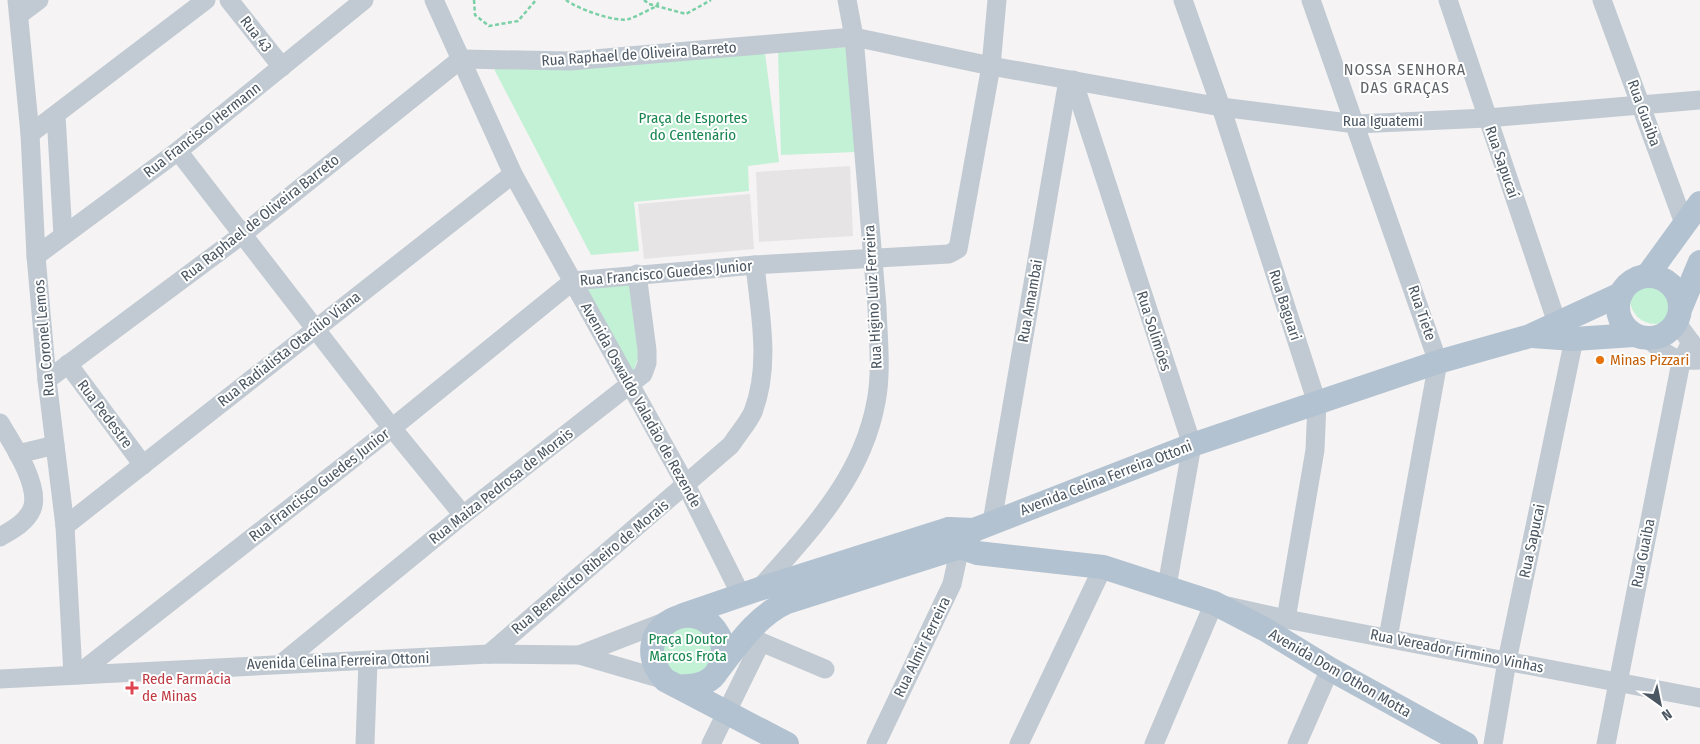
<svg xmlns="http://www.w3.org/2000/svg" width="1700" height="744" font-family="'Fira Sans Condensed',sans-serif">
	<rect width="100%" height="100%" fill="#f5f3f3"/>
	<g fill="#e6e4e5">
		<path d="M850,166l3,70 -94,6 -3,-70z"/>
		<path d="M750,194l4,55 -110,10 -6,-55z"/>
	</g>
	<g fill="#c3f1d5">
		<path d="M848,47l7,105 -74,3 -3,-103z"/>
		<path d="M765,53l14,109 -31,4 1,25 -115,11 5,49 -48,4 -97,-186 125,-5z"/>
		<circle cx="1655" cy="299" r="25"/>
		<path d="M635,280l5,72 -10,29 -51,-95z"/>
		<path d="M680,619l35,20 -4,27 -13,10 -26,-2 -6,-9 -8,-23z"/>
	</g>
	<g fill="none" stroke-linecap="round" stroke-linejoin="round">
		<g stroke="#7ad0a6" stroke-width="2.5" stroke-dasharray="4 2.5" stroke-linecap="butt">
			<path d="M474,0l1,15 14,11 29,-5 18,-21"/>
			<path d="M566,0c10,8 50,23 63,19 9,-3 19,-9 28,-13l2,-6"/>
			<path d="M644,0l5,4 37,10 25,-14"/>
		</g>
		<g stroke="#c1cad2" stroke-width="19">
			<path d="M17,0l13,134 6,122 11,124 18,146 8,149"/>
			<path d="M229,0l53,67"/>
			<path d="M434,0l79,174 173,311 55,110"/>
			<path d="M1183,0l38,107 96,296 -2,47 -29,169"/>
			<path d="M1311,0l127,362 -50,276"/>
			<path d="M1448,0l109,323"/>
			<path d="M1602,0l83,226"/>
			<path d="M19,15l20,-15"/>
			<path d="M1073,80l119,365 -25,141"/>
			<path d="M56,115l7,121"/>
			<path d="M30,134l176,-134"/>
			<path d="M178,151l214,277 71,87"/>
			<path d="M36,256l142,-105 186,-151"/>
			<path d="M1677,323l21,29"/>
			<path d="M1649,339c18,17 26,23 51,21"/>
			<path d="M68,364l75,101"/>
			<path d="M47,380l196,-146 218,-175 109,2 284,-24 137,29 230,41 135,17 131,-6 213,-18"/>
			<path d="M0,423c12,20 41,63 32,86 -6,14 -20,21 -32,28"/>
			<path d="M18,454l37,-9"/>
			<path d="M992,522l76,-442"/>
			<path d="M65,526l448,-352"/>
			<path d="M759,589c50,-57 103,-110 117,-187 6,-30 2,-64 1,-95l-23,-270 -7,-37"/>
			<path d="M749,637l76,32"/>
			<path d="M489,654l242,-209c7,-11 17,-22 22,-33 18,-47 7,-98 2,-147"/>
			<path d="M579,655l86,25"/>
			<path d="M282,663l181,-148 180,-141 4,-11v-13l-10,-76"/>
			<path d="M77,675l315,-247 181,-147 182,-16 194,-11 9,-5 33,-183 6,-66"/>
			<path d="M0,679l489,-25 90,1 90,-35"/>
			<path d="M365,744l3,-83"/>
			<path d="M711,744l50,-102"/>
			<path d="M876,744l76,-160 8,-37"/>
			<path d="M1019,744l84,-177"/>
			<path d="M1154,744l60,-141 72,16 414,79"/>
			<path d="M1297,744l33,-75"/>
			<path d="M1493,744l14,-83 67,-322"/>
			<path d="M1606,744l75,-382 10,-20"/>
		</g>
		<g stroke="#b3c2d1" stroke-width="24">
			<path d="M1647,276l53,-73"/>
			<circle cx="1649" cy="307" r="31"/>
			<path d="M1681,307l19,-45"/>
			<path d="M1532,336l42,3 60,-4"/>
			<path d="M949,529l11,18 17,6 126,14 111,36 52,27 64,39 136,75"/>
			<path d="M683,615l76,-26 190,-60 25,1 218,-85 246,-83 92,-26 91,-42"/>
			<path d="M719,669c20,-26 38,-53 68,-67l173,-55 10,-12"/>
			<path d="M678,686c15,1 32,-1 40,-16 6,-12 7,-25 0,-36 -26,-44 -94,0 -53,46l122,64"/>
		</g>
	</g>
	<circle fill="#e8710a" stroke="#fff" stroke-width="2" cx="1600" cy="360" r="5"/>
	<path fill="#e0444e" stroke="#fff" stroke-width="2" d="M129.5 680.5h5v5h5v5h-5v5h-5v-5h-5v-5h5z"/>
	<g text-anchor="middle" stroke-width="4" stroke-linejoin="round" paint-order="stroke">
		<g font-size="15" fill="#4a5661" stroke="#fff">
			<text transform="translate(256 34) rotate(52)" y="5">Rua 43</text>
			<text transform="translate(639 54) rotate(-4)" y="5">Rua Raphael de Oliveira Barreto</text>
			<text transform="translate(1644 113) rotate(70)" y="5">Rua Guaiba</text>
			<text x="1383" y="126">Rua Iguatemi</text>
			<text transform="translate(202 130) rotate(-38)" y="5">Rua Francisco Hermann</text>
			<text transform="translate(1502 162) rotate(71)" y="5">Rua Sapucaí</text>
			<text transform="translate(260 218) rotate(-38)" y="5">Rua Raphael de Oliveira Barreto</text>
			<text transform="translate(666 273) rotate(-5)" y="5">Rua Francisco Guedes Junior</text>
			<text transform="translate(873 297) rotate(-93)" y="5">Rua Higino Luiz Ferreira</text>
			<text transform="translate(1030 301) rotate(-80)" y="5">Rua Amambai</text>
			<text transform="translate(1285 305) rotate(72)" y="5">Rua Baguari</text>
			<text transform="translate(1422 313) rotate(71)" y="5">Rua Tiete</text>
			<text transform="translate(1154 331) rotate(72)" y="5">Rua Solimões</text>
			<text transform="translate(44 338) rotate(-95)" y="5">Rua Coronel Lemos</text>
			<text transform="translate(289 349) rotate(-38)" y="5">Rua Radialista Otacílio Viana</text>
			<text transform="translate(641 405) rotate(61)" y="5">Avenida Oswaldo Valadão de Rezende</text>
			<text transform="translate(105 414) rotate(53)" y="5">Rua Pedestre</text>
			<text transform="translate(1106 478) rotate(-21)" y="5">Avenida Celina Ferreira Ottoni</text>
			<text transform="translate(319 485) rotate(-38)" y="5">Rua Francisco Guedes Junior</text>
			<text transform="translate(501 486) rotate(-38)" y="5">Rua Maiza Pedrosa de Morais</text>
			<text transform="translate(1532 541) rotate(-78)" y="5">Rua Sapucai</text>
			<text transform="translate(1643 553) rotate(-79)" y="5">Rua Guaiba</text>
			<text transform="translate(590 567) rotate(-40)" y="5">Rua Benedicto Ribeiro de Morais</text>
			<text transform="translate(922 647) rotate(-64)" y="5">Rua Almir Ferreira</text>
			<text transform="translate(1457 651) rotate(11)" y="5">Rua Vereador Firmino Vinhas</text>
			<text transform="translate(338 661) rotate(-2)" y="5">Avenida Celina Ferreira Ottoni</text>
			<text transform="translate(1340 673) rotate(30)" y="5">Avenida Dom Othon Motta</text>
		</g>
		<g font-size="15" fill="#17864f" stroke="#fff">
			<text x="693" y="123">Praça de Esportes<tspan x="693" dy="17">do Centenário</tspan></text>
			<text x="688" y="644">Praça Doutor<tspan x="688" dy="17">Marcos Frota</tspan></text>
		</g>
		<g font-size="15" fill="#c56008" stroke="#fff" text-anchor="start">
			<text x="1610" y="365">Minas Pizzari</text>
		</g>
		<g font-size="15" fill="#be3a42" stroke="#fff" text-anchor="start">
			<text x="142" y="684">Rede Farmácia<tspan x="142" dy="17">de Minas</tspan></text>
		</g>
		<g font-size="16" letter-spacing="1" fill="#5f6368" stroke="#fff">
			<text x="1405" y="75">NOSSA SENHORA<tspan x="1405" dy="18">DAS GRAÇAS</tspan></text>
		</g>
	</g>
	<g transform="translate(1660 704) rotate(147)" stroke="#ffffff" stroke-width="4" paint-order="stroke">
	<path d="M0-4L9 19L0 12L-9 19Z" fill="#4a5661"/>
	<text y="-8" font-size="14" font-weight="bold" text-anchor="middle" fill="#4a5661">N</text>
	</g>
</svg>
